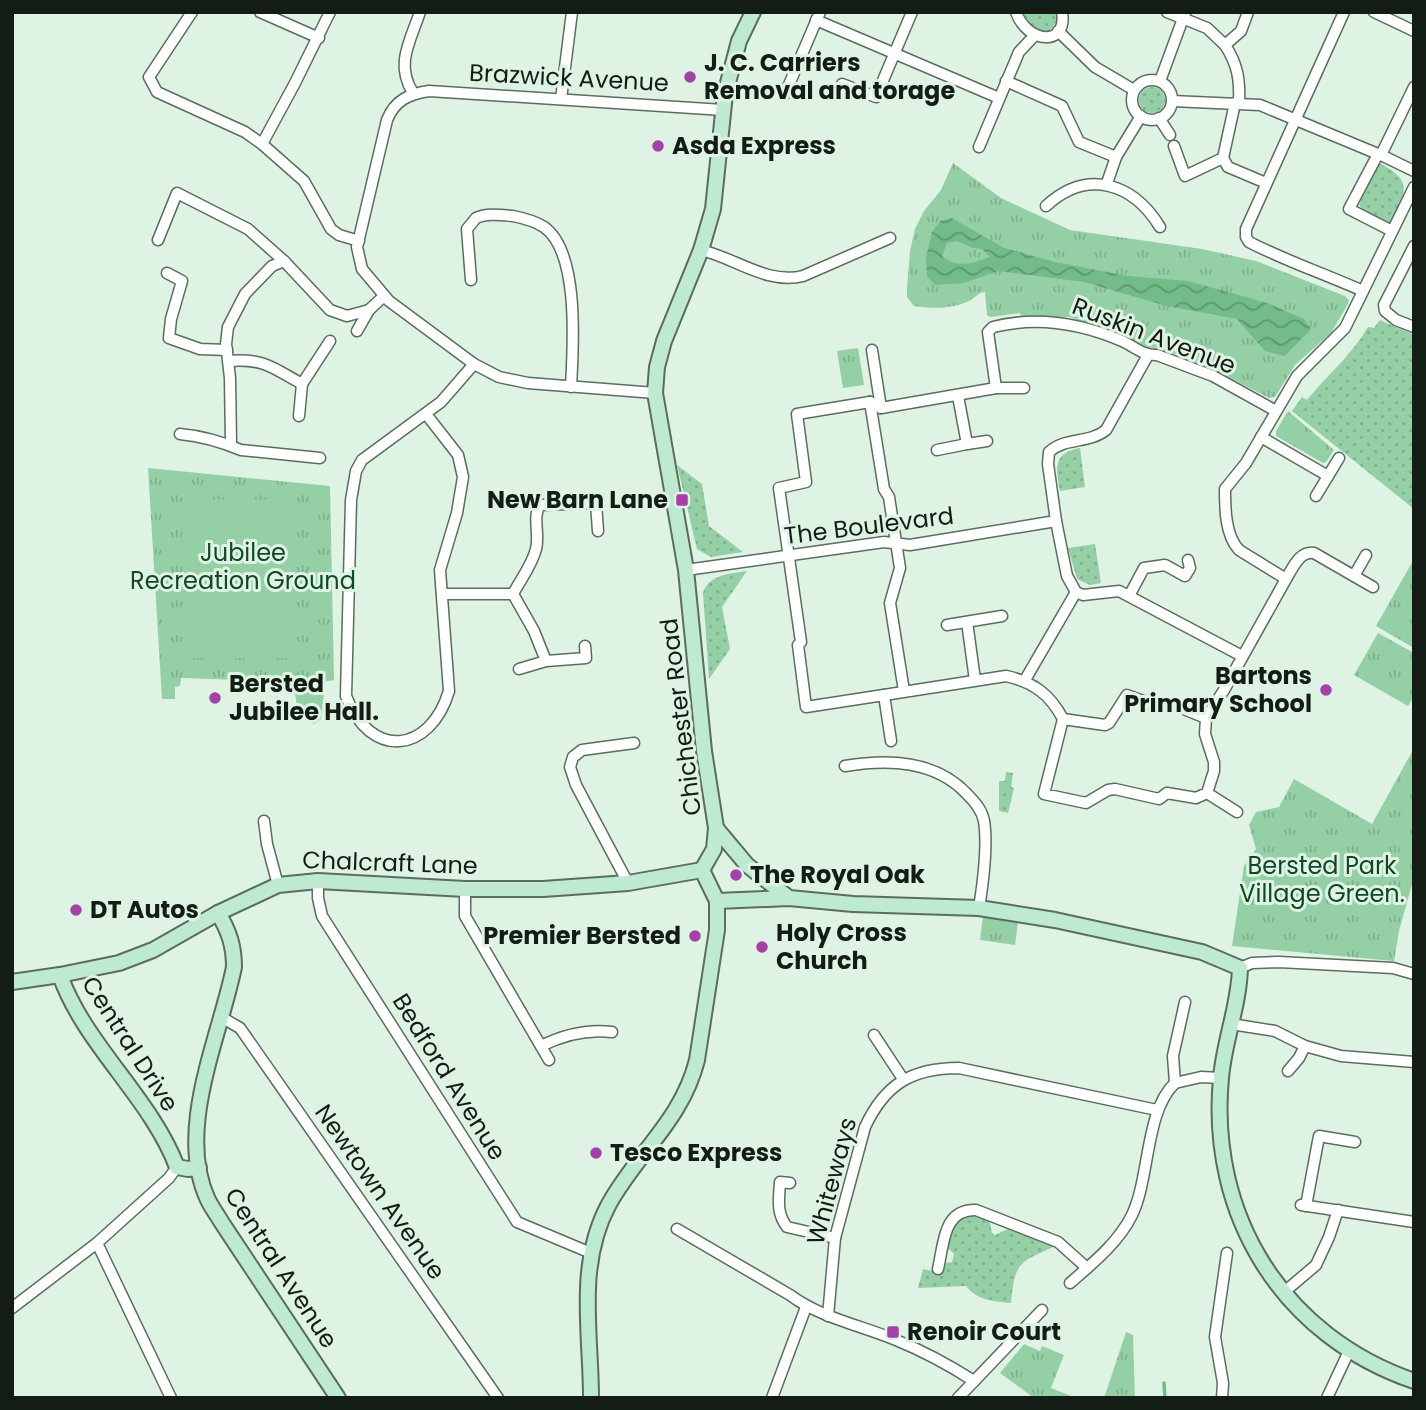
<svg xmlns="http://www.w3.org/2000/svg" width="1426" height="1410" font-family="Poppins,sans-serif">
	<defs>
		<pattern id="grass-dots" width="8" height="8" patternUnits="userSpaceOnUse" patternTransform="scale(1.75)"><rect width="8" height="8" fill="#95cfa6"/><path d="M2 2h.1M6 6h.1" fill="none" stroke="#80b18e" stroke-width="1.8" stroke-linecap="round"/></pattern>
		<pattern id="park-tufts" width="24" height="20" patternUnits="userSpaceOnUse" patternTransform="scale(1.75)"><rect width="24" height="20" fill="#95cfa6"/><path d="M3 7l-1-3M5 7V3M7 7l1-3M15 17l-1-3M17 17v-4M19 17l1-3" fill="none" stroke="#80b18e"/></pattern>
		<pattern id="water-waves" width="16" height="10" patternUnits="userSpaceOnUse" patternTransform="scale(1.75)"><rect width="16" height="10" fill="#73bb89"/><path d="M0 5q4-4 8 0t8 0" fill="none" stroke="#5d976f"/></pattern>
	</defs>
	<rect width="100%" height="100%" fill="#def3e3"/>
	<g fill="url(#grass-dots)">
		<path d="M1021,12h36v10l-10,11h-9l-15,-15z"/>
		<circle cx="1152" cy="100" r="13"/>
		<path d="M1379,163c36,18 26,30 12,61l-29,-15 -3,-4z"/>
		<path d="M1380,320l34,15v174l-122,-98 10,-14 5,3c20,-25 45,-45 61,-73l6,1z"/>
		<path d="M1080,448l5,39 -25,4c-4,-22 -8,-38 20,-43z"/>
		<path d="M677,465l25,19 7,42 34,26 -32,5 -14,-8z"/>
		<path d="M1095,544l6,39 -11,2 -13,-6 -9,-31z"/>
		<path d="M747,571l-25,36 8,42 -21,30 -6,-86c6,-19 27,-19 44,-22z"/>
		<path d="M1006,772l7,1 -2,14 3,1 -6,25 -9,-2v-30h6z"/>
		<path d="M973,1213l16,6 3,14 3,2 17,-8 43,19c-36,17 -40,15 -44,57 -18,-2 -33,-2 -45,-17l-48,2 5,-19 19,4 2,-10 8,-1 2,-8 -6,-6 4,-20 6,-10z"/>
	</g>
	<g fill="url(#park-tufts)">
		<path d="M953,163l48,35 69,32 132,19 54,12 89,35 4,4 -1,4 -17,29 -36,32 -20,32 -6,1 -56,-29 -44,-17 -25,-6 -74,-29h-49l-1,-4 -30,4 -3,-2 -2,-23c-8,1 -8,4 -14,8 -16,9 -40,9 -57,6l-7,-9v-10l3,-36 5,-22 9,-18 17,-21z"/>
		<path d="M858,348l6,37 -21,3 -6,-37z"/>
		<path d="M1288,411l46,39 -8,12 -3,1 -47,-27v-5z"/>
		<path d="M148,468l182,18 4,194 -41,7 -52,-7 -60,-2 -1,8 -5,1v12h-13z"/>
		<path d="M1414,559v89l-38,-22z"/>
		<path d="M1378,633l36,20v43l-6,10 -54,-31z"/>
		<path d="M322,684l2,9 -3,26 -7,5 -15,-8 -5,-27z"/>
		<path d="M1414,748v129l-15,54 -5,30 -162,-15 12,-80 12,-17 -7,-24 7,-13 23,-5 15,-28 78,45z"/>
		<path d="M983,916l35,6 -3,23 -35,-5z"/>
		<path d="M1126,1332l7,3 2,63h-31z"/>
		<path d="M1024,1344l16,7 2,-5 22,9 -13,33 25,10h-42l-34,-25z"/>
	</g>
	<path fill="#95cfa6" d="M191,499l102,1v158h-103z"/>
	<path fill="url(#water-waves)" fill-rule="evenodd" d="M952,218l52,30 51,14 73,14 60,5 79,22 37,16 7,10 -26,27 -20,-5 -28,-32 -70,-13 -83,-24 -86,-11 -34,12 -29,2 -8,-9 -1,-19 6,-25 8,-11zM957,241l16,7 9,1 8,8c-16,6 -34,12 -48,-1l5,-13z"/>
	<g fill="none" stroke-linecap="round" stroke-linejoin="round">
		<path stroke="#73bb89" stroke-width="3.5" d="M1164,1383l1,15"/>
		<g stroke="#5a6d5f" stroke-width="13">
			<g id="street">
				<path d="M192,12l-43,65 8,15 88,40 17,12 42,37 27,48 8,6 20,6"/>
				<path d="M260,12l59,26"/>
				<path d="M1016,12c11,32 52,35 46,0"/>
				<path d="M1167,12l40,16 18,17 16,-14 7,-19"/>
				<path d="M1344,12l-98,217v8l3,5c37,19 76,32 114,49"/>
				<path d="M1374,12l40,19"/>
				<path d="M816,20l183,78"/>
				<path d="M1058,31l37,36 39,23"/>
				<path d="M1225,45c13,20 15,35 14,58"/>
				<circle cx="1152" cy="100" r="20"/>
				<path d="M1006,81l56,25 17,36 37,15"/>
				<path d="M1160,81l25,-68"/>
				<path d="M842,84l34,13 36,-85"/>
				<path d="M787,88l13,5"/>
				<path d="M413,93c-18,-29 -3,-51 7,-81"/>
				<path d="M785,94l35,-82"/>
				<path d="M561,99l11,-87"/>
				<path d="M1172,101l88,4 118,49"/>
				<path d="M1159,118l11,17"/>
				<path d="M262,144l33,-61 35,-71"/>
				<path d="M1174,146l11,30 38,-18 12,-55"/>
				<path d="M979,147l40,-95 15,-16"/>
				<path d="M1381,155l33,16"/>
				<path d="M1223,158l5,9 38,16"/>
				<path d="M1107,183l9,-26 25,-41"/>
				<path d="M1046,206c41,-38 87,-23 114,21"/>
				<path d="M1392,231l-43,-22 29,-55 3,1 33,-68"/>
				<path d="M158,240l19,-47 71,36 36,32"/>
				<path d="M1414,246l-30,59 1,6 11,9 18,7"/>
				<path d="M701,250c34,8 67,35 102,26l87,-38"/>
				<path d="M167,273l15,8 -11,38 -2,19 31,11 27,1"/>
				<path d="M471,280l-4,-51 9,-11c11,-5 25,-3 37,-2 10,2 22,5 31,11 36,25 29,121 27,160"/>
				<path d="M357,331l12,-21 15,-14"/>
				<path d="M872,350l9,58"/>
				<path d="M1148,355l-42,75c-17,14 -41,7 -57,22l-1,12 8,57 11,55 9,16 7,3 36,-4 123,65"/>
				<path d="M229,361c35,-3 44,7 73,23l28,-43"/>
				<path d="M996,388l-8,-56 5,-5c44,-11 87,-4 129,14 12,5 21,15 35,14l56,21 63,35"/>
				<path d="M655,393l-127,-10 -29,-6 -25,-13 -85,-63 -27,-32 -5,-22 30,-127c8,-20 22,-26 42,-29l294,19"/>
				<path d="M958,396l9,48 20,-3"/>
				<path d="M870,402l-73,12 9,68 -27,6 22,154 -3,3 8,62 78,-12 7,46"/>
				<path d="M870,402l14,87 5,8 11,71 -10,35 14,88"/>
				<path d="M870,402l11,6 115,-20h28"/>
				<path d="M426,414l32,41 5,22 -6,36 -17,57 9,121c-19,63 -79,69 -103,5l5,-196 5,-29 6,-11 79,-58 33,-38"/>
				<path d="M299,416l3,-32"/>
				<path d="M180,434c21,2 42,8 61,16l79,8"/>
				<path d="M1261,437l67,39"/>
				<path d="M231,444l-1,-66 -4,-34 2,-17 17,-33 27,-28 12,-5 46,49 17,6 22,-6"/>
				<path d="M937,450l30,-6"/>
				<path d="M1316,496l23,-38"/>
				<path d="M686,570l198,-28 26,3 146,-24"/>
				<path d="M1354,576l12,-21"/>
				<path d="M1286,579c7,-11 13,-28 28,-26l59,34"/>
				<path d="M442,594h71l21,37 12,30"/>
				<path d="M513,594c8,-15 19,-29 23,-45 4,-15 -4,-32 4,-44l56,-2 2,28"/>
				<path d="M1129,596l15,-28 21,-3 20,11 5,-8 -2,-8"/>
				<path d="M967,622l8,58"/>
				<path d="M947,625l55,-9"/>
				<path d="M519,669l27,-8 40,-3 -1,-12"/>
				<path d="M1025,680l51,-88"/>
				<path d="M884,695l122,-19c27,6 44,18 57,43l-19,75 42,9 22,-13 7,-1 44,10 8,-6 29,5 11,-5 7,-22v-9l-9,-28 1,-16 -37,-15h-20l-22,-8 -18,28 -4,2 -42,-6"/>
				<path d="M1206,718l18,-28 62,-111 -47,-29c-14,-15 -14,-42 -14,-61l21,-26 51,-87 48,-48 69,-141"/>
				<path d="M845,766c43,-7 90,-6 122,28 8,8 15,16 17,27 4,25 -1,62 -5,87"/>
				<path d="M1207,793l30,19"/>
				<path d="M264,821l3,23 11,41"/>
				<path d="M318,881v17l4,18 195,306 74,31"/>
				<path d="M628,883l-52,-98 -6,-18 3,-10 9,-7 52,-7"/>
				<path d="M465,889v27l84,144"/>
				<path d="M1240,968l12,-5 27,-1 114,6 21,6"/>
				<path d="M221,1017l19,11 258,370"/>
				<path d="M1231,1024l44,7 30,15 36,10 73,6"/>
				<path d="M874,1035l29,44"/>
				<path d="M541,1046c22,-11 47,-17 71,-14"/>
				<path d="M1288,1071l11,-13 6,-12"/>
				<path d="M1175,1083l26,-6 20,1"/>
				<path d="M790,1183l-10,-1c-1,17 -4,31 7,45l48,11"/>
				<path d="M1301,1205l113,17"/>
				<path d="M1306,1206l13,-70 36,6"/>
				<path d="M677,1229l113,66c31,23 70,30 106,45 27,11 53,25 78,41"/>
				<path d="M97,1243l74,155"/>
				<path d="M938,1269c6,-26 5,-60 38,-59l82,32 29,26"/>
				<path d="M1070,1283c22,-19 49,-41 62,-68 18,-37 13,-104 43,-132l-2,-27 12,-54"/>
				<path d="M1283,1293l33,-28 13,-28 9,-27"/>
				<path d="M12,1308l85,-65 72,-65 8,-11"/>
				<path d="M828,1316l7,-78 30,-111c20,-43 47,-59 94,-59l198,42"/>
				<path d="M772,1398l34,-91"/>
				<path d="M958,1398l84,-88"/>
				<path d="M1222,1398l1,-15 -8,-46 12,-84"/>
				<path d="M1327,1398l22,-47"/>
			</g>
		</g>
		<g stroke="#5a6d5f" stroke-width="18">
			<g id="secondary">
				<path d="M716,828l31,37 42,33"/>
				<path d="M702,870l12,-21 2,-21 -12,-77 -18,-181 -31,-177 2,-26 7,-26 37,-91 12,-41 12,-115 14,-53 14,-29"/>
				<path d="M717,901l72,-3 64,6 126,4 76,12 147,32 38,16c-1,38 -16,73 -19,110 -13,138 62,258 193,303"/>
				<path d="M218,913c11,18 16,33 16,54 -14,70 -59,163 -26,233 4,8 10,16 14,23l116,175"/>
				<path d="M60,975c24,69 91,123 117,192l11,2 11,-1"/>
				<path d="M12,982l48,-7 59,-12 34,-13 65,-37 60,-28 40,-4 147,8h78l85,-6 74,-13"/>
				<path d="M591,1398c0,-66 -15,-133 18,-194 29,-52 73,-84 88,-144l20,-130v-29l-15,-31"/>
			</g>
		</g>
		<use href="#street" stroke="#fff" stroke-width="10"/>
		<use href="#secondary" stroke="#bfead2" stroke-width="14"/>
	</g>
	<g fill="#a341a7" stroke="#def3e3" stroke-width="2.5">
		<circle cx="690" cy="77" r="7"/>
		<circle cx="658" cy="146" r="7"/>
		<rect x="675" y="493" width="14" height="14" rx="3.5"/>
		<circle cx="1326" cy="690" r="7"/>
		<circle cx="215" cy="698" r="7"/>
		<circle cx="736" cy="875" r="7"/>
		<circle cx="76" cy="910" r="7"/>
		<circle cx="695" cy="936" r="7"/>
		<circle cx="762" cy="947" r="7"/>
		<circle cx="596" cy="1153" r="7"/>
		<rect x="886" y="1325" width="14" height="14" rx="3.5"/>
	</g>
	<g text-anchor="middle" stroke-width="6" stroke-linejoin="round" paint-order="stroke">
		<g font-size="24" font-weight="bold" fill="#141c16" stroke="#def3e3" text-anchor="start">
			<text x="704" y="71">J. C. Carriers<tspan x="704" dy="28">Removal and torage</tspan></text>
			<text x="672" y="154">Asda Express</text>
			<text x="668" y="508" text-anchor="end">New Barn Lane</text>
			<text x="1312" y="684" text-anchor="end">Bartons<tspan x="1312" dy="28">Primary School</tspan></text>
			<text x="229" y="692">Bersted<tspan x="229" dy="28">Jubilee Hall.</tspan></text>
			<text x="750" y="883">The Royal Oak</text>
			<text x="90" y="918">DT Autos</text>
			<text x="776" y="941">Holy Cross<tspan x="776" dy="28">Church</tspan></text>
			<text x="681" y="944" text-anchor="end">Premier Bersted</text>
			<text x="610" y="1161">Tesco Express</text>
			<text x="907" y="1340">Renoir Court</text>
		</g>
		<g font-size="24" fill="#141c16" stroke="#def3e3">
			<text transform="translate(569 78) rotate(3)" y="8">Brazwick Avenue</text>
			<text transform="translate(1154 336) rotate(21)" y="8">Ruskin Avenue</text>
			<text transform="translate(869 526) rotate(-7)" y="8">The Boulevard</text>
			<text transform="translate(681 717) rotate(-97)" y="8">Chichester Road</text>
			<text transform="translate(390 863) rotate(2)" y="8">Chalcraft Lane</text>
			<text transform="translate(130 1044) rotate(57)" y="8">Central Drive</text>
			<text transform="translate(449 1077) rotate(58)" y="8">Bedford Avenue</text>
			<text transform="translate(832 1181) rotate(-75)" y="8">Whiteways</text>
			<text transform="translate(380 1192) rotate(55)" y="8">Newtown Avenue</text>
			<text transform="translate(281 1268) rotate(57)" y="8">Central Avenue</text>
		</g>
		<g font-size="24" fill="#114827" stroke="#def3e3">
			<text x="243" y="561">Jubilee<tspan x="243" dy="28">Recreation Ground</tspan></text>
			<text x="1322" y="874">Bersted Park<tspan x="1322" dy="28">Village Green.</tspan></text>
		</g>
	</g>
	<rect width="1426" height="1410" fill="none" stroke="#141c16" stroke-width="28"/>
</svg>
